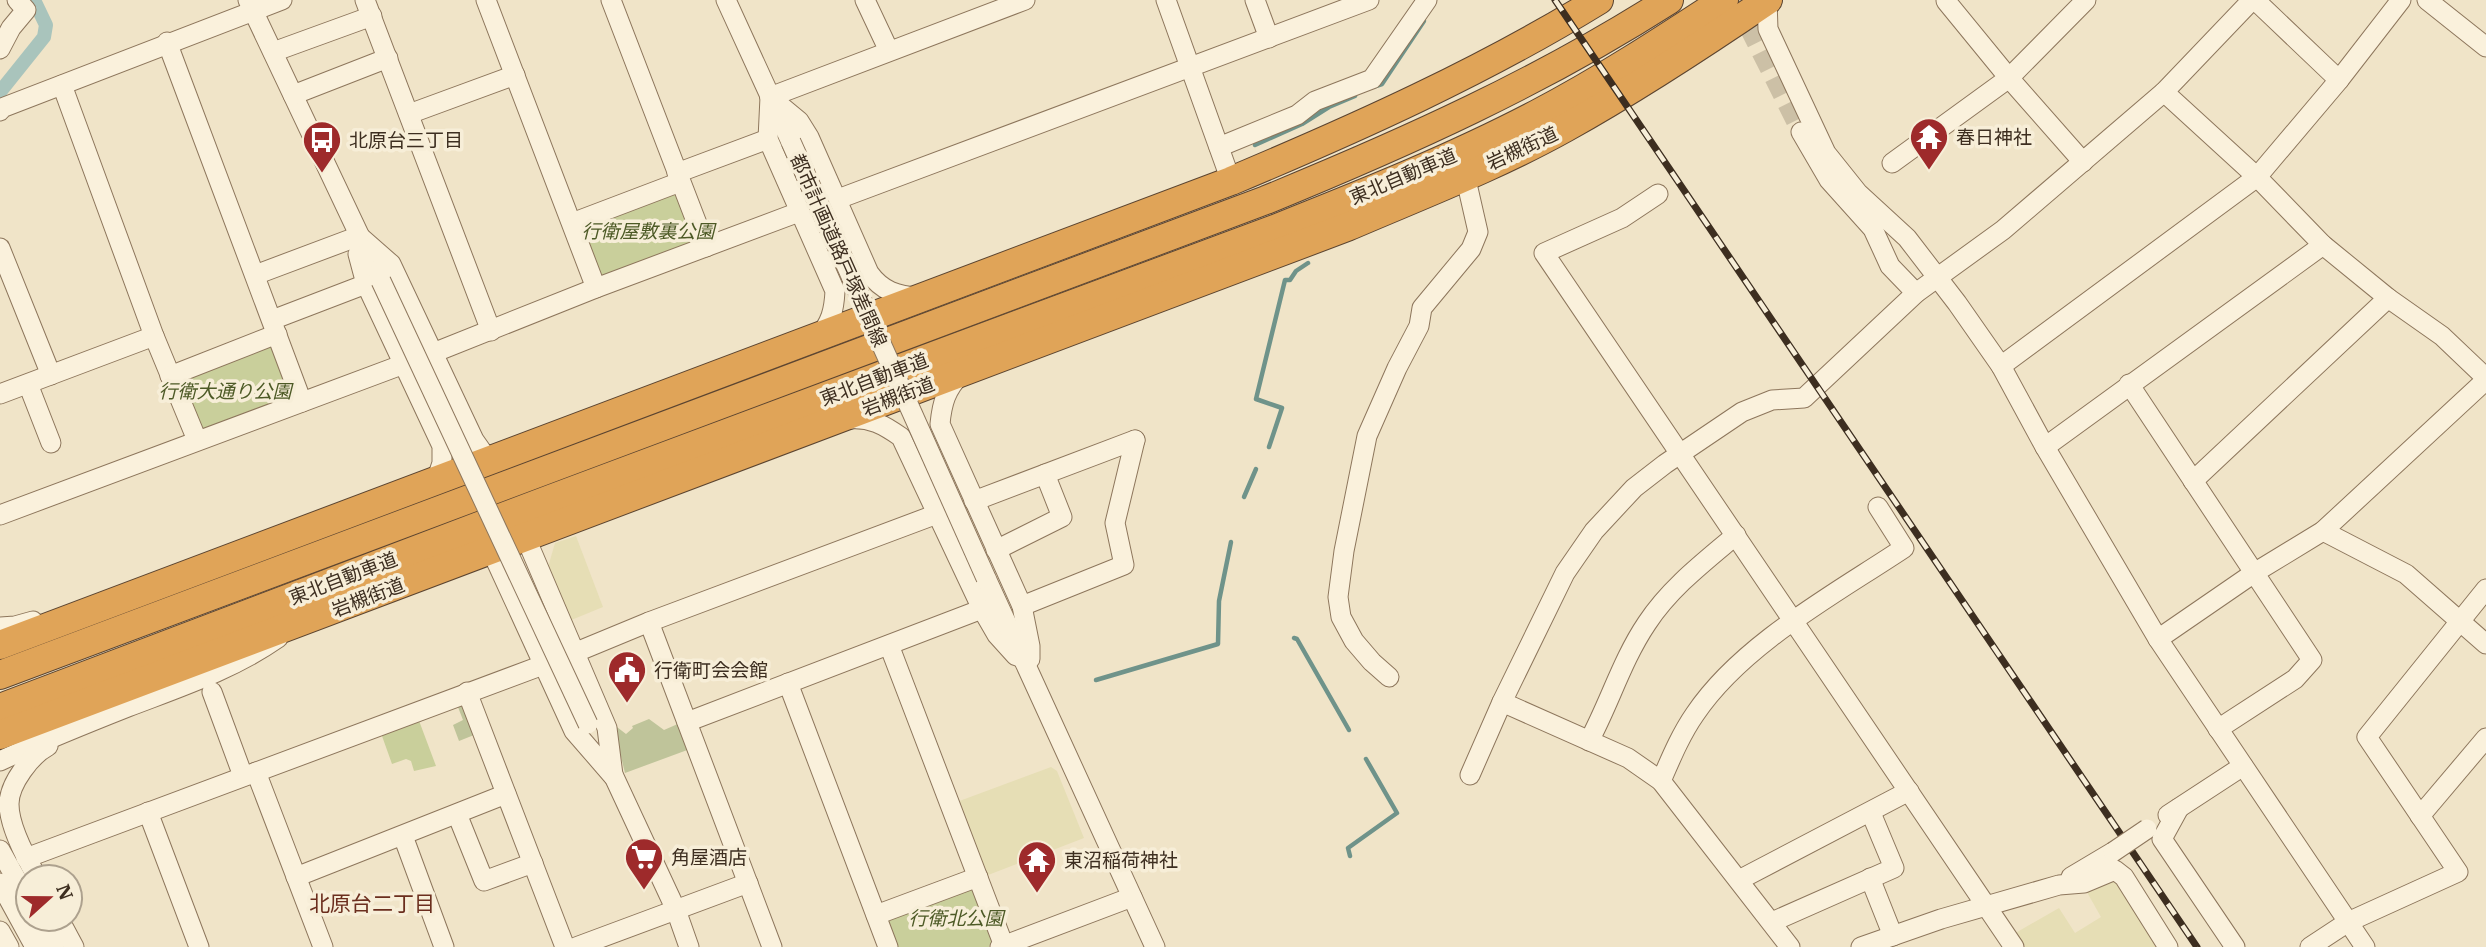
<svg xmlns="http://www.w3.org/2000/svg" width="2486" height="947" font-family="'IBM Plex Serif','Noto Sans JP',serif">
	<rect width="100%" height="100%" fill="#f0e4c8"/>
	<g fill="#e6deb5">
		<path d="M576,536l27,71 -39,16 -18,-49 9,-31z"/>
		<path d="M1051,767l6,4 27,67 -101,39 -29,-74z"/>
		<path d="M2109,876l9,5 43,66h-141l-8,-12 47,-27 16,25 26,-16 -17,-30z"/>
	</g>
	<g fill="#c9cf9b">
		<path d="M670,188l7,6 18,47 -3,8 -94,28 -19,-48z"/>
		<path d="M269,340l25,51 -4,9 -83,33 -8,-4 -20,-50z"/>
		<path d="M418,718l18,48 -22,5 -3,-10 -5,-2 -14,5 -10,-28 -5,-2z"/>
		<path d="M975,885l19,52 -5,10h-95l-8,-34z"/>
	</g>
	<g fill="#bfc49a">
		<path d="M459,701l20,32 -20,8 -6,-16 10,-5 -7,-18z"/>
		<path d="M649,719l15,11 16,-7 10,26 -65,24 -12,-49 13,10 7,-6 -1,-2z"/>
	</g>
	<g fill="none" stroke-linecap="round" stroke-linejoin="round">
		<g stroke="#6f938a" stroke-width="4.5">
			<path d="M1376,86l6,-2 42,-63"/>
			<path d="M1255,145l47,-21 27,-17 26,-11"/>
			<path d="M1269,447l13,-39 -26,-9 29,-119h5l6,-9 12,-8"/>
			<path d="M1244,497l12,-28"/>
			<path d="M1294,638l3,1 52,91"/>
			<path d="M1096,680l122,-36 1,-43 12,-59"/>
			<path d="M1350,856l-2,-8 49,-35 -31,-54"/>
		</g>
		<path stroke="#a9c4bc" stroke-width="14" d="M0,92l44,-55 2,-12 -12,-25"/>
		<path stroke="#ccc0a6" stroke-width="19" stroke-dasharray="19 10" stroke-linecap="butt" d="M1735,0l66,132"/>
		<g stroke="#8d765c" stroke-width="21">
			<g id="minor">
				<path d="M248,0l133,281"/>
				<path d="M365,0l126,331"/>
				<path d="M486,0l110,288"/>
				<path d="M611,0l95,247"/>
				<path d="M726,0l65,142"/>
				<path d="M865,0l24,51"/>
				<path d="M1166,0l65,181"/>
				<path d="M1255,0l14,38"/>
				<path d="M1767,0l1,29 58,124 32,40 49,45 50,65 44,63 44,81 113,192 207,308"/>
				<path d="M2255,0l84,80"/>
				<path d="M2427,0l59,47"/>
				<path d="M167,42l135,360"/>
				<path d="M0,49l11,-21 15,-18 -9,-10"/>
				<path d="M273,52l99,-36"/>
				<path d="M62,85l92,251 43,104"/>
				<path d="M2164,92l93,85 66,68 65,53 54,38 44,42"/>
				<path d="M293,95l95,-37"/>
				<path d="M770,97l255,-97"/>
				<path d="M770,97l29,24 10,16 60,136c13,18 28,23 50,24"/>
				<path d="M770,97l-2,42 67,152c-1,20 -4,31 -17,47"/>
				<path d="M0,111l2,-3 280,-108"/>
				<path d="M409,114l106,-39"/>
				<path d="M1801,132l28,48 44,49 17,37 26,27"/>
				<path d="M1219,147l78,-32 18,-14 57,-22 55,-79"/>
				<path d="M2083,162l-74,-84 77,-78"/>
				<path d="M1892,163l117,-85 -63,-77 1,-1"/>
				<path d="M677,173l91,-34"/>
				<path d="M1658,194l-36,24 -78,35 470,694"/>
				<path d="M838,199l531,-199"/>
				<path d="M572,223l108,-41"/>
				<path d="M359,236l32,28 42,89 163,-65 203,-76"/>
				<path d="M0,248l51,127"/>
				<path d="M358,254l8,30 76,162v17l-6,18"/>
				<path d="M255,275l104,-39"/>
				<path d="M272,320l94,-36"/>
				<path d="M433,353l41,87 14,20"/>
				<path d="M2001,366l256,-189 82,-97 62,-80"/>
				<path d="M961,374c-15,15 -19,29 -21,50l82,182 8,40v13"/>
				<path d="M170,376l107,-42"/>
				<path d="M28,384l23,59"/>
				<path d="M2129,384l183,276 -17,19 -77,50"/>
				<path d="M0,394l154,-58"/>
				<path d="M849,419c21,-2 35,6 52,18l81,172 15,26 19,21"/>
				<path d="M2045,447l278,-202"/>
				<path d="M2193,481l195,-183"/>
				<path d="M974,501l161,-61"/>
				<path d="M0,515l404,-151"/>
				<path d="M2323,531l83,43 80,70"/>
				<path d="M525,536l82,192 6,47"/>
				<path d="M491,550l83,181 39,45"/>
				<path d="M996,550l66,-33 -17,-43"/>
				<path d="M986,578l169,369"/>
				<path d="M1022,606l102,-41 -9,-42 20,-83"/>
				<path d="M649,622l123,325"/>
				<path d="M0,627l15,-1 18,-5"/>
				<path d="M2158,639l96,-66 69,-42 163,-151"/>
				<path d="M889,645l115,301"/>
				<path d="M574,653l75,-31 288,-108"/>
				<path d="M1389,677l-17,-15 -18,-21 -13,-24 -3,-20 6,-46 23,-115 30,-68 22,-42 3,-18 49,-59 7,-17 -13,-57"/>
				<path d="M788,683l100,264"/>
				<path d="M212,692l31,84"/>
				<path d="M467,692l98,255"/>
				<path d="M687,722l295,-113"/>
				<path d="M1589,741c21,-39 33,-81 58,-118 23,-35 57,-61 89,-88"/>
				<path d="M0,761c42,-20 85,-37 128,-54 52,-20 104,-37 150,-69"/>
				<path d="M609,766l67,144 13,37"/>
				<path d="M256,772l67,175"/>
				<path d="M1470,775l32,-73"/>
				<path d="M1661,781c10,-23 20,-47 34,-67 47,-70 140,-120 209,-166l-26,-41"/>
				<path d="M2179,808l-17,31 73,108"/>
				<path d="M148,812l51,135"/>
				<path d="M457,814l27,67 49,-18"/>
				<path d="M2168,815l75,-49"/>
				<path d="M2420,816l66,-78"/>
				<path d="M403,836l41,111"/>
				<path d="M0,850l28,50"/>
				<path d="M26,858l517,-193"/>
				<path d="M37,877c-11,-19 -28,-51 -28,-73 0,-20 22,-49 39,-58"/>
				<path d="M296,877l210,-83"/>
				<path d="M2071,877l42,-25"/>
				<path d="M1870,878l23,58"/>
				<path d="M1739,880l170,-89"/>
				<path d="M0,883l35,64"/>
				<path d="M876,915l102,-38"/>
				<path d="M38,919l16,28"/>
				<path d="M59,919l15,28"/>
				<path d="M1772,922l122,-54 -23,-55"/>
				<path d="M0,931l9,16"/>
				<path d="M576,947l172,-64"/>
				<path d="M1000,947l132,-50"/>
				<path d="M1790,947l-129,-166 -33,-23 -126,-56 63,-129 29,-42 40,-43 31,-24 77,-52 30,-12 32,-2 112,-105 87,-63 161,-138 88,-92"/>
				<path d="M1861,947l80,-28 118,-34 25,-2 31,-13 9,7 44,70"/>
				<path d="M2310,947l38,-25 110,-50 -91,-135 119,-148"/>
			</g>
		</g>
		<g stroke="#5b4430" stroke-width="30">
			<g id="highway">
				<path d="M0,645l1231,-464c126,-53 251,-109 368,-181"/>
				<path d="M0,675l1266,-475c139,-57 275,-118 403,-200"/>
				<path d="M0,708l550,-209 727,-271c88,-35 176,-70 260,-114 65,-34 126,-74 187,-114"/>
				<path d="M0,735l1347,-508c72,-31 150,-61 218,-99 70,-39 137,-83 203,-128"/>
			</g>
		</g>
		<use href="#minor" stroke="#faf1dc" stroke-width="19"/>
		<use href="#highway" stroke="#e0a458" stroke-width="28"/>
		<g stroke="#3d2e20" stroke-width="7">
			<path id="rail" d="M1555,0l642,947"/>
		</g>
		<use href="#rail" stroke="#f7eed8" stroke-width="4.5" stroke-dasharray="13" stroke-linecap="butt"/>
		<g stroke="#8d765c" stroke-width="21" stroke-linecap="butt">
			<g id="minor-bridge">
				<path d="M791,142l195,436"/>
				<path d="M381,281l207,443"/>
				<path d="M2113,852l34,-23"/>
			</g>
		</g>
		<use href="#minor-bridge" stroke="#faf1dc" stroke-width="19"/>
	</g>
	<defs>
		<g id="temple-pin" transform="scale(2.0125)"><path d="M0 17L-7.5 6A9.5 9.5 0 1 1 7.5 6Z" fill="#9e2a2b" stroke="#f7eed8"/><path d="M0-6L5-2H3V0L6.5 2.5H4V6H1.5V3h-3V6H-4V2.5H-6.5L-3 0V-2H-5Z" fill="#fff"/></g>
		<g id="bus-pin" transform="scale(2.0125)"><path d="M0 17L-7.5 6A9.5 9.5 0 1 1 7.5 6Z" fill="#9e2a2b" stroke="#f7eed8"/><path d="M-5-6H5V4H4V6H2V4H-2V6H-4V4H-5ZM-3.5-4V0h7V-4ZM-3.5 1.2v1.5H-2V1.2ZM2 1.2v1.5H3.5V1.2Z" fill="#fff"/></g>
		<g id="civic-pin" transform="scale(2.0125)"><path d="M0 17L-7.5 6A9.5 9.5 0 1 1 7.5 6Z" fill="#9e2a2b" stroke="#f7eed8"/><path d="M-.6-6.5H3V-4.5H.6V-3L4-1V1h2V6H-6V1h2V-1L-.6-3ZM-1.2 2.5V6h2.4V2.5Z" fill="#fff"/></g>
		<g id="supermarket-pin" transform="scale(2.0125)"><path d="M0 17L-7.5 6A9.5 9.5 0 1 1 7.5 6Z" fill="#9e2a2b" stroke="#f7eed8"/><path d="M-6-5.5h2.5l.6 2H6L4.5 2H-2.5L-4.4-4H-6ZM-1.5 3.2a1.3 1.3 0 1 0 .1 0ZM3 3.2a1.3 1.3 0 1 0 .1 0Z" fill="#fff"/></g>
	</defs>
	<g fill-rule="evenodd">
		<use href="#temple-pin" x="1929" y="137"/>
		<use href="#bus-pin" x="322" y="140"/>
		<use href="#civic-pin" x="627" y="670"/>
		<use href="#supermarket-pin" x="644" y="857"/>
		<use href="#temple-pin" x="1037" y="860"/>
	</g>
	<g text-anchor="middle" stroke-width="7" stroke-linejoin="round" paint-order="stroke">
		<g font-size="19" fill="#3d2e20" stroke="#f7eed8" text-anchor="start">
			<text x="1956" y="144">春日神社</text>
			<text x="349" y="147">北原台三丁目</text>
			<text x="654" y="677">行衛町会会館</text>
			<text x="671" y="864">角屋酒店</text>
			<text x="1064" y="867">東沼稲荷神社</text>
		</g>
		<g font-size="19" fill="#3d2e20" stroke="#f7eed8">
			<text transform="translate(1522 148) rotate(-25)" y="7">岩槻街道</text>
			<text transform="translate(1403 176) rotate(-23)" y="7">東北自動車道</text>
			<text transform="translate(839 250) rotate(66)" y="7">都市計画道路戸塚差間線</text>
			<text transform="translate(874 379) rotate(-21)" y="7">東北自動車道</text>
			<text transform="translate(898 396) rotate(-21)" y="7">岩槻街道</text>
			<text transform="translate(343 578) rotate(-21)" y="7">東北自動車道</text>
			<text transform="translate(368 597) rotate(-21)" y="7">岩槻街道</text>
		</g>
		<g font-size="19" font-style="italic" fill="#4d5a26" stroke="#f7eed8">
			<text x="648" y="238">行衛屋敷裏公園</text>
			<text x="225" y="398">行衛大通り公園</text>
			<text x="956" y="925">行衛北公園</text>
		</g>
		<g font-size="21" fill="#6b2e1e" stroke="#f7eed8">
			<text x="372" y="911">北原台二丁目</text>
		</g>
	</g>
	<g transform="translate(49 898) rotate(69)"><circle r="33" fill="#f7eed8" stroke="#ada18e" stroke-width="2"/>
	<path d="M0-5L12 26L0 18L-12 26Z" fill="#9e2a2b"/>
	<text y="-10" font-size="19" font-weight="bold" text-anchor="middle" fill="#3d2e20">N</text>
	</g>
</svg>
